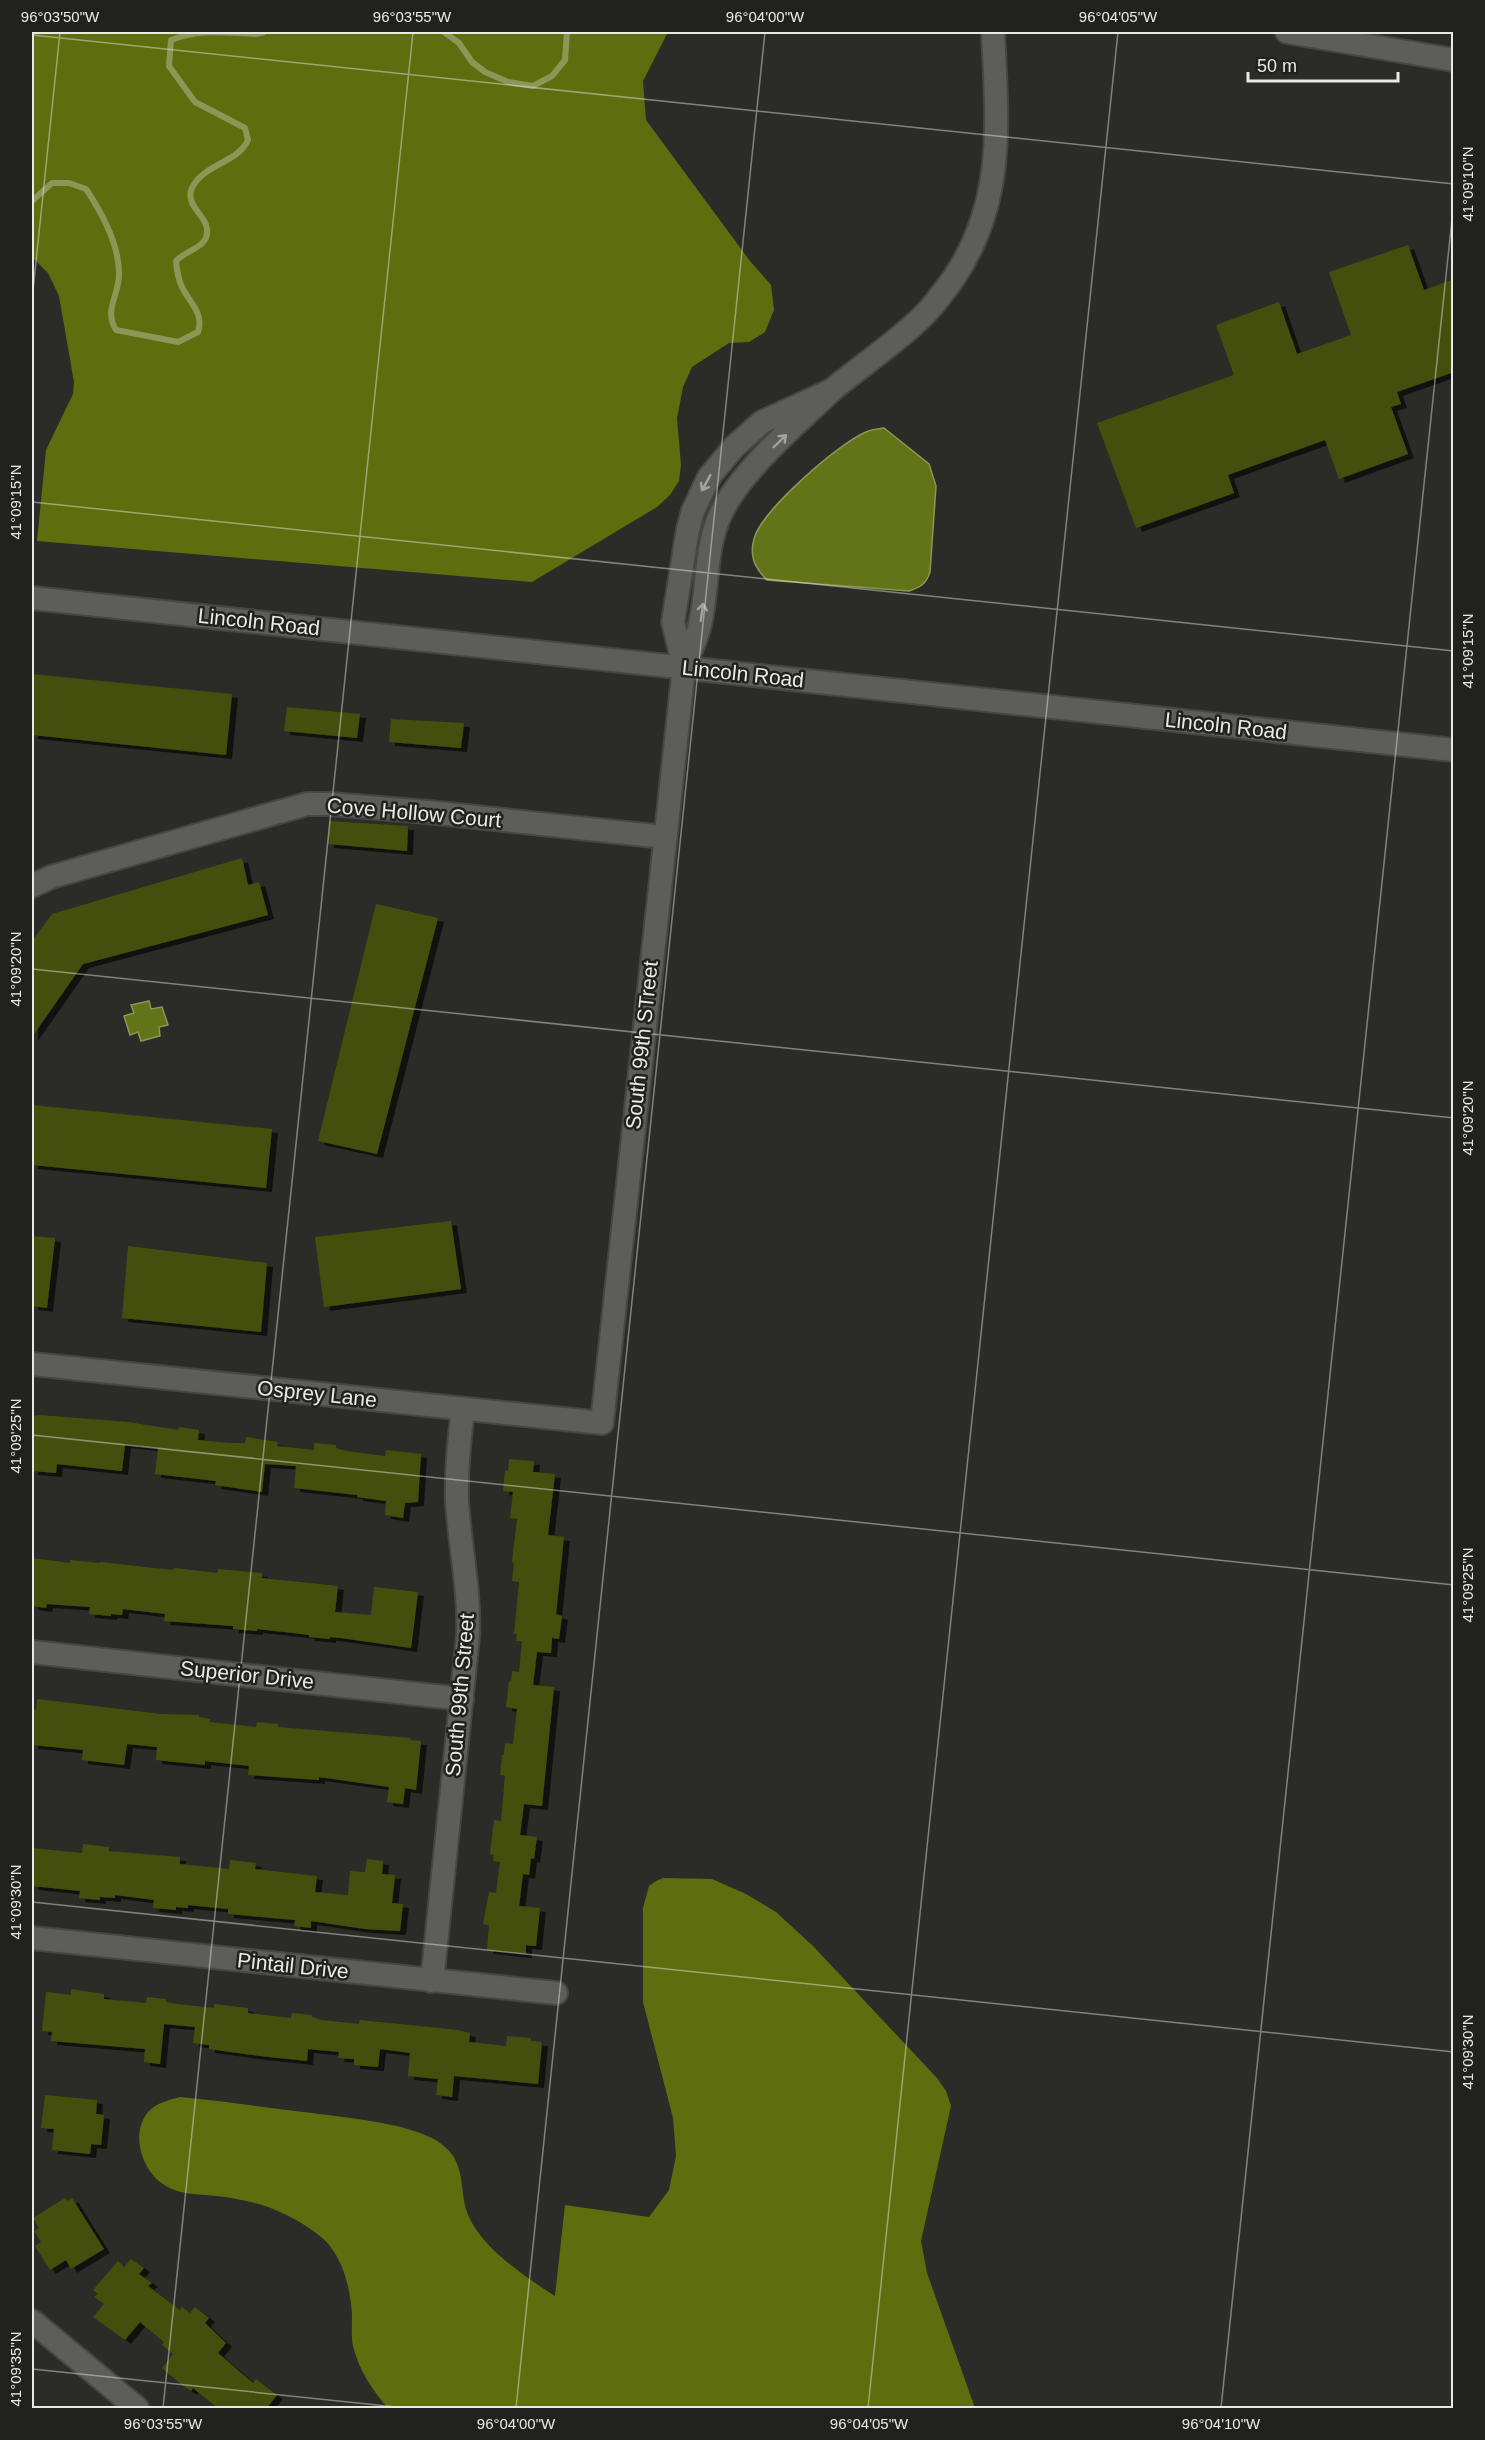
<svg xmlns="http://www.w3.org/2000/svg" width="1485" height="2440" font-family="Helvetica,sans-serif">
	<defs>
		<filter id="shadow"><feDropShadow dx="6" dy="4" stdDeviation="0" flood-color="#0009"/></filter>
	</defs>
	<rect width="100%" height="100%" fill="#2b2c27"/>
	<g fill="#5e6e0f">
		<path d="M32,32h636l-25,49 3,39 104,141 21,24 3,25 -9,22 -16,10 -20,1 -37,24 -9,20 -6,31 4,47 -2,16 -9,14 -13,12 -125,75 -495,-41 9,-91 27,-56 1,-12 -15,-86 -11,-23 -16,-16z"/>
		<path d="M663,1878l49,1 34,15 30,18 37,34 124,132 9,13 5,15 -30,135 6,32 48,135h-587c-16,-18 -29,-38 -35,-62 -2,-10 -1,-22 -1,-32 -2,-25 -7,-48 -22,-68 -5,-7 -14,-13 -21,-18 -30,-20 -57,-28 -93,-32 -18,-2 -38,-1 -53,-12 -21,-14 -33,-50 -15,-72 8,-9 21,-12 32,-15 44,4 88,11 132,16 36,5 87,9 120,25 6,3 14,9 18,14 16,19 9,43 19,65 14,32 58,61 86,79l10,-91 84,12 20,-27 7,-34 -3,-38 -30,-116v-94l6,-22 7,-5z"/>
	</g>
	<g fill="#637318" stroke="#8b9756" stroke-width="1.5">
		<path d="M884,428l45,36 7,22 -6,86c-4,12 -9,15 -21,19l-142,-11c-12,-12 -18,-24 -13,-41 7,-28 85,-96 112,-107 5,-3 12,-3 18,-4z"/>
		<path d="M149,1001l2,8 11,-2 6,18 -9,2 1,9 -19,5 -3,-9 -8,3 -6,-19 10,-3 -3,-8z"/>
	</g>
	<g fill="none" stroke-linecap="round" stroke-linejoin="round">
		<g stroke="#8b9756" stroke-width="6">
			<path d="M444,32l15,11 13,19 13,10 23,10 25,4 19,-10 13,-16 2,-28"/>
			<path d="M32,201l20,-18h17l17,6c16,24 34,57 33,87 -1,21 -15,35 -3,54l62,12 20,-10c6,-18 -7,-28 -15,-43 -5,-9 -6,-18 -7,-28 11,-12 37,-14 30,-36 -4,-12 -21,-22 -14,-37 11,-24 46,-25 56,-48l-3,-12 -50,-26 -26,-36 2,-26c28,-12 56,-7 85,-6l8,-2"/>
		</g>
	</g>
	<g fill="#445009" filter="url(#shadow)">
		<path d="M1408,245l16,45 30,-11v93l-57,20 4,12 -10,3 17,47 -69,25 -14,-39 -97,35 6,18 -98,35 -39,-105 137,-48 -18,-50 63,-23 18,52 54,-19 -22,-63z"/>
		<path d="M32,674l200,20 -6,61 -194,-20z"/>
		<path d="M287,707l73,7 -3,24 -73,-7z"/>
		<path d="M391,719l73,4 -3,25 -72,-6z"/>
		<path d="M329,821l79,5 -1,25 -79,-7z"/>
		<path d="M242,858l6,27 11,-3 9,33 -185,49 -51,73v-96l20,-27z"/>
		<path d="M376,904l62,14 -61,236 -59,-13z"/>
		<path d="M32,1105l240,24 -6,59 -234,-23z"/>
		<path d="M451,1221l10,68 -137,18 -9,-70z"/>
		<path d="M32,1236l23,2 -8,70 -15,-2z"/>
		<path d="M128,1246l139,17 -6,69 -139,-14z"/>
		<path d="M39,1415l89,7 50,8 1,-3 20,3 -1,10 31,3h16l1,-6 32,5 -1,4 37,4v-7l22,2v3l11,3 38,5 1,-6 35,4 -3,48 -13,1 -2,15 -18,-3 1,-14 -29,-4v-2l-63,-7 2,-22 -31,-2 -3,28 -47,-7 1,-4 -61,-7 3,-26 -33,-4 -3,27 -65,-7 -1,9 -24,-2v-55z"/>
		<path d="M509,1459l25,2 -1,11 22,2 -7,61 16,2 -8,77 6,2 -3,23 -7,-1 -1,15 -14,-1 -4,33 21,2 -12,119 -18,-2 -4,31 17,2 -3,22 -3,-1 -2,17 -6,-1 -4,32 21,2 -4,38 -10,-1v9l-39,-4 2,-25 -6,-1 6,-32 7,1 4,-31 -7,-1 1,-6 -4,-1 4,-34 7,1 4,-45 -5,-1 2,-20h2l1,-12 8,1 4,-35 -11,-2 3,-26 2,1 1,-11 7,1 3,-31h-6l1,-7h-3l5,-52 -7,-1 2,-18 -2,-1 5,-43 -7,-1 3,-26 -10,-1 2,-21 3,1z"/>
		<path d="M32,1558l38,5v-3l30,3v-1l73,8 1,-2 44,5v-4l44,4v5l76,8 -3,26 36,3 3,-28 44,5 -7,56 -70,-10 -11,-1v2l-21,-2v-2l-16,-2 -36,-4v2l-24,-2v-3l-69,-5 1,-7 -42,-5 -1,6 -11,-1v2l-22,-2 1,-7 -43,-3 -1,4 -14,-2z"/>
		<path d="M37,1699l124,15 38,1v2l11,2v3l46,5 1,-5 21,2v3l133,11 -1,2 11,1 -5,49 -11,-2 -2,16 -16,-2 2,-15 -70,-10v3l-71,-5 1,-9 -44,-5v4l-49,-5 1,-13 -30,-3 -3,21 -42,-5 1,-10 -51,-5v-36l4,1z"/>
		<path d="M83,1844l26,3v4l71,6v7l49,5 1,-9 26,3 -1,6 62,7 -2,16 33,3 2,-24 15,1 2,-13 16,2 -1,13 13,1 -3,28 11,1 -3,27 -35,-2 -54,-8v7l-17,-2 1,-6 -67,-6v-5l-40,-4v3l-12,-1v3l-23,-2 1,-8 -39,-5v3l-15,-1v3l-21,-2 1,-7 -48,-5v-38l50,5z"/>
		<path d="M71,1989l33,5v5l42,4 1,-6 19,2v3l11,2 37,4v-4l34,4v5l43,5 1,-5 20,2v2l10,3 37,4 1,-4 98,10 12,3 -1,9 37,4 1,-10 24,2v3l11,1 -4,42 -84,-8 -2,21 -16,-2 2,-16 -30,-3 2,-23 -30,-4 -2,18 -24,-2v-6l-16,-1 1,-6 -31,-3 -1,12 -47,-5 -51,-7v-4l-16,-2 2,-16 -31,-3 -4,40 -16,-2 1,-13 -94,-8 1,-9 -10,-1 4,-39 25,3z"/>
		<path d="M45,2095l52,5 -1,14 8,1 -3,30 -10,-1 -1,10 -38,-4 2,-21 -13,-1z"/>
		<path d="M65,2198l2,3 5,-3 32,51 -33,20 -5,-9 -16,10 -15,-24 6,-4 -7,-11 5,-3 -6,-10z"/>
		<path d="M131,2259l13,9 -5,6 13,9 -4,3 32,24 2,-3 8,6 5,-6 14,11 -4,5 21,20 -8,10 35,30 3,-4 21,16 -11,14h-47l-26,-21 -2,3 -9,-6 -20,-17 11,-14 -11,-9 2,-3 -24,-20 -15,18 -32,-23 11,-13 -10,-7 4,-3 -5,-4 25,-29 6,6z"/>
	</g>
	<g fill="none" stroke-linecap="round" stroke-linejoin="round">
		<g stroke="#464744" stroke-width="26">
			<g id="minor">
				<path d="M1287,32l167,28"/>
				<path d="M832,390c29,-24 62,-46 89,-72 12,-11 22,-25 32,-39 53,-77 44,-159 40,-247"/>
				<path d="M32,598l1422,152"/>
				<path d="M32,886l19,-9 256,-73h23l98,8 236,25"/>
				<path d="M32,1364l570,59 82,-756c5,-13 13,-28 16,-43 8,-34 5,-71 18,-104 18,-46 78,-95 114,-130l-70,32 -28,25 -25,30 -16,34 -5,18 -15,93 11,45"/>
				<path d="M32,1652l430,47"/>
				<path d="M32,1938l524,55"/>
				<path d="M432,1981l36,-345c2,-45 -8,-89 -11,-134 -1,-31 2,-62 6,-92"/>
				<path d="M32,2321l105,87"/>
			</g>
		</g>
		<use href="#minor" stroke="#5d5e59" stroke-width="22"/>
	</g>
	<defs><path id="oneway-shaft" d="M-6 0H5M1.5-3L5.5 0L1.5 3" fill="none" stroke-width="1.6" stroke-linecap="round" stroke-linejoin="round" transform="scale(1.5)"/></defs>
	<g stroke="#a3a4a0">
		<use href="#oneway-shaft" transform="translate(780 441) rotate(-44)"/>
		<use href="#oneway-shaft" transform="translate(706 483) rotate(119)"/>
		<use href="#oneway-shaft" transform="translate(702 612) rotate(-82)"/>
	</g>
	<path fill="none" stroke="#e9eae7" stroke-width="1.5" stroke-opacity="0.45" d="M32,35l1422,149M32,300l28,-268M32,502l1422,149M32,969l1422,149M32,1435l1422,150M32,1902l1422,150M32,2369l374,39M163,2408l250,-2376M516,2408l249,-2376M868,2408l250,-2376M1221,2408l233,-2208"/>
	<g text-anchor="middle" stroke-width="5" stroke-linejoin="round" paint-order="stroke">
		<g font-size="21" fill="#e9eae7" stroke="#21221e">
			<text transform="translate(259 622) rotate(6)" y="7">Lincoln Road</text>
			<text transform="translate(743 674) rotate(6)" y="7">Lincoln Road</text>
			<text transform="translate(1226 726) rotate(6)" y="7">Lincoln Road</text>
			<text transform="translate(414 813) rotate(5)" y="7">Cove Hollow Court</text>
			<text transform="translate(642 1045) rotate(-84)" y="7">South 99th STreet</text>
			<text transform="translate(317 1394) rotate(6)" y="7">Osprey Lane</text>
			<text transform="translate(247 1675) rotate(6)" y="7">Superior Drive</text>
			<text transform="translate(460 1695) rotate(-85)" y="7">South 99th Street</text>
			<text transform="translate(293 1966) rotate(6)" y="7">Pintail Drive</text>
		</g>
	</g>
	<rect width="1485" height="2440" fill="none" stroke="#21221e" stroke-width="66"/>
	<path d="M1248 72v9h150v-9" fill="none" stroke="#e9eae7" stroke-width="3"/>
	<text x="1257" y="72" font-size="18" fill="#e9eae7" stroke="#21221e" stroke-width="4.5" paint-order="stroke">50 m</text>
	<rect x="33" y="33" width="1419" height="2374" fill="none" stroke="#e9eae7" stroke-width="2"/>
	<g font-size="15" text-anchor="middle" fill="#e9eae7">
		<text x="60" y="22">96°03'50"W</text>
		<text x="412" y="22">96°03'55"W</text>
		<text x="765" y="22">96°04'00"W</text>
		<text x="1118" y="22">96°04'05"W</text>
		<text transform="translate(1468 184) rotate(-90)" y="5">41°09'10"N</text>
		<text transform="translate(16 502) rotate(-90)" y="5">41°09'15"N</text>
		<text transform="translate(1468 651) rotate(-90)" y="5">41°09'15"N</text>
		<text transform="translate(16 969) rotate(-90)" y="5">41°09'20"N</text>
		<text transform="translate(1468 1118) rotate(-90)" y="5">41°09'20"N</text>
		<text transform="translate(16 1436) rotate(-90)" y="5">41°09'25"N</text>
		<text transform="translate(1468 1585) rotate(-90)" y="5">41°09'25"N</text>
		<text transform="translate(16 1902) rotate(-90)" y="5">41°09'30"N</text>
		<text transform="translate(1468 2052) rotate(-90)" y="5">41°09'30"N</text>
		<text transform="translate(16 2369) rotate(-90)" y="5">41°09'35"N</text>
		<text x="163" y="2429">96°03'55"W</text>
		<text x="516" y="2429">96°04'00"W</text>
		<text x="869" y="2429">96°04'05"W</text>
		<text x="1221" y="2429">96°04'10"W</text>
	</g>
</svg>
